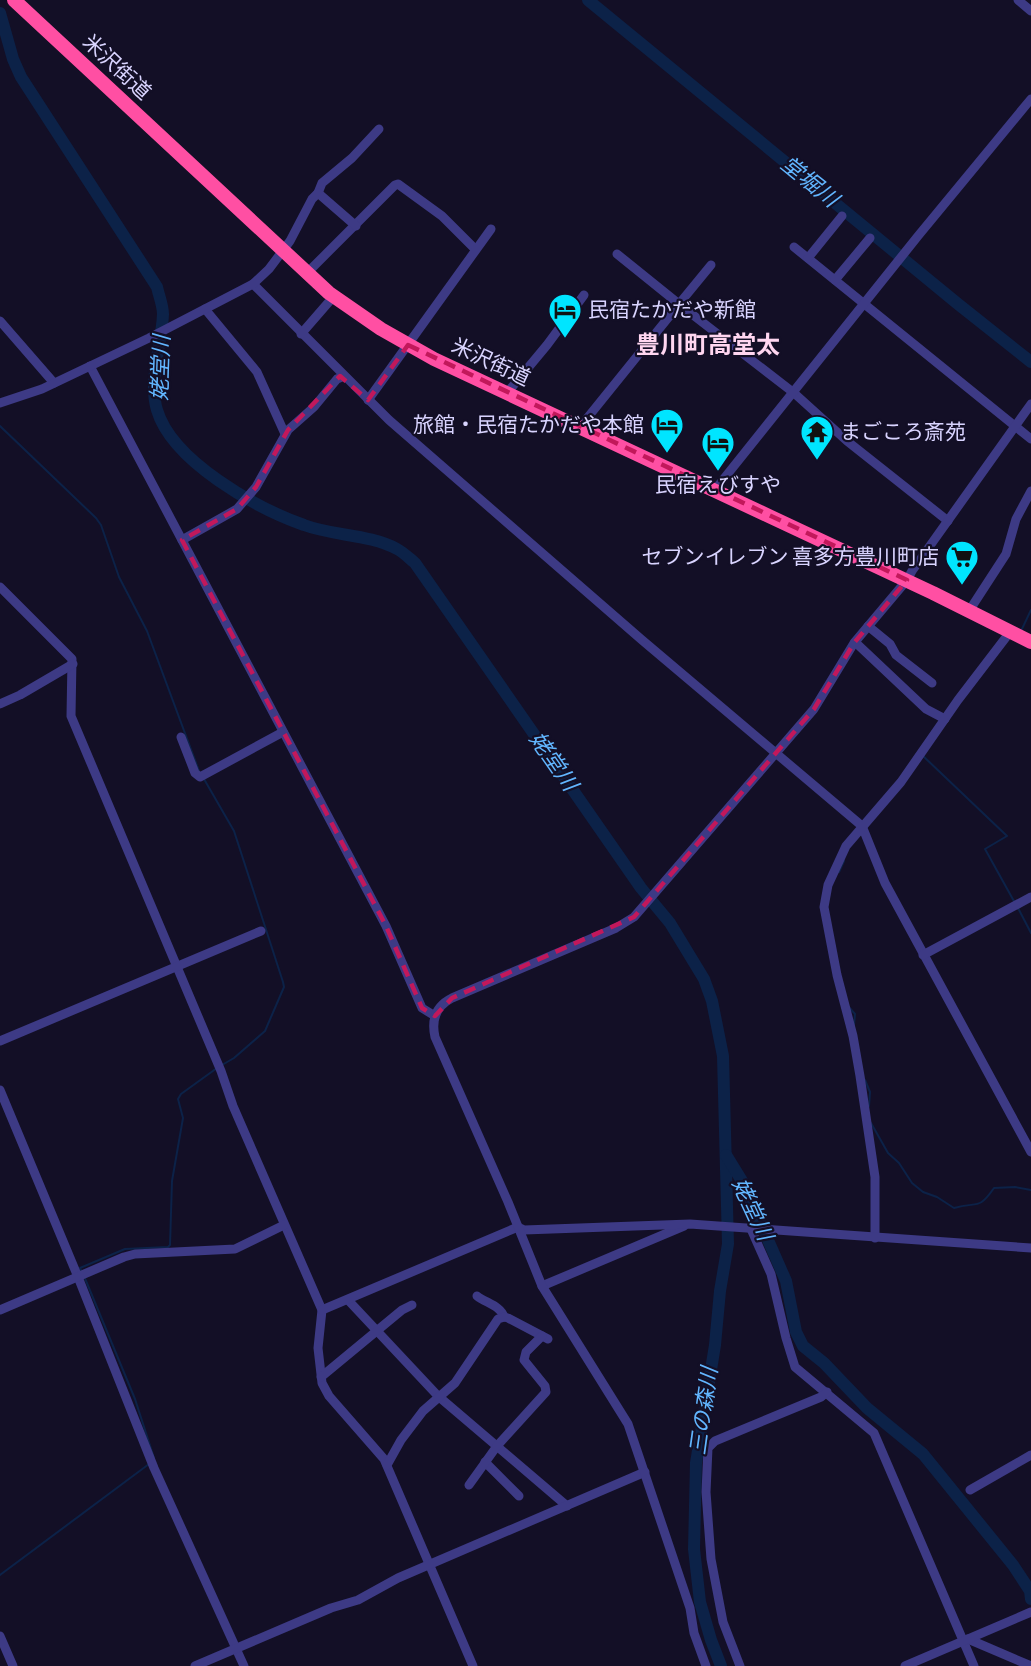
<svg xmlns="http://www.w3.org/2000/svg" width="1031" height="1666" font-family="'Alegreya Sans','Noto Sans JP',sans-serif">
	<rect width="100%" height="100%" fill="#130f26"/>
	<g fill="none" stroke-linecap="round" stroke-linejoin="round">
		<g stroke="#0c2248" stroke-width="2">
			<path d="M0,426l96,92 5,7 18,52 28,54 52,140"/>
			<path d="M1021,631l10,-21"/>
			<path d="M922,755l85,81 -22,13 30,54"/>
			<path d="M204,779l30,52 49,151 1,5 -19,44 -31,27 -12,7"/>
			<path d="M839,872l5,-11"/>
			<path d="M1018,908l13,25"/>
			<path d="M848,1006l7,8 -1,11"/>
			<path d="M865,1080l5,12 -1,14"/>
			<path d="M871,1123l17,30 11,10 13,20 11,9 14,5 17,11c24,-7 24,3 40,-20l21,-1 16,3"/>
			<path d="M81,1270l-1,-2 45,-19 43,-2 2,-2 2,-64 11,-63 -5,-19 3,-5 36,-26"/>
			<path d="M84,1276l51,123 19,59"/>
			<path d="M0,1575l149,-111"/>
		</g>
		<g stroke="#0c2248" stroke-width="12">
			<path d="M588,0l370,304 73,58"/>
			<path d="M0,13l13,46 8,18 136,210c2,9 6,19 6,27 -1,30 -15,66 -6,96 15,51 99,98 147,115 29,11 65,9 93,24 6,3 12,9 18,14l226,325 29,35 34,56 8,22 11,55 5,188 -8,47 -5,54 -19,118 -2,86 6,53 11,38 10,26"/>
			<path d="M726,1155l16,26 44,100 10,51 7,14 21,17 43,45 56,46 90,111 17,26 1,8"/>
		</g>
		<g stroke="#3d3a85" stroke-width="9">
			<path d="M1018,0l13,11"/>
			<path d="M318,193l4,-10 30,-25 27,-29"/>
			<path d="M794,247l237,192"/>
			<path d="M617,254l62,50"/>
			<path d="M808,258l34,-42"/>
			<path d="M307,273l88,-88 3,-1 44,32 33,33"/>
			<path d="M835,280l35,-42"/>
			<path d="M253,284l136,136 253,220 220,186 23,57 146,269"/>
			<path d="M678,308l1,-4 32,-39"/>
			<path d="M205,309l52,63 28,62"/>
			<path d="M0,321l54,62"/>
			<path d="M301,334l33,-38"/>
			<path d="M90,366l296,560 36,82 13,8"/>
			<path d="M507,393l40,-48 37,-50"/>
			<path d="M368,400l123,-171"/>
			<path d="M0,403l42,-14 107,-51 104,-54 16,-15 21,-28 22,-42 6,-6 38,33"/>
			<path d="M580,427l92,-114 12,-5 110,85 53,48 101,80"/>
			<path d="M714,491l204,-255 113,-137"/>
			<path d="M182,540l55,-31 19,-22 32,-57 26,-23 23,-28 7,-3"/>
			<path d="M0,587l72,72 -1,57 150,355 12,35 89,204 -4,38 4,35 7,13 55,63 89,207"/>
			<path d="M969,611l37,-57 10,-35 15,-28"/>
			<path d="M868,626l22,18 6,11 36,28"/>
			<path d="M855,642l71,67 19,10"/>
			<path d="M0,704l20,-9 53,-31"/>
			<path d="M181,737l14,36 5,4 83,-45"/>
			<path d="M923,955l108,-58"/>
			<path d="M0,1041l261,-110"/>
			<path d="M0,1090l78,187 76,191 90,198"/>
			<path d="M751,1229l20,45 15,64 9,29 79,66 100,233"/>
			<path d="M875,1238v-61l-15,-101 -7,-40 -16,-61 -13,-68 4,-22 18,-39 55,-64 57,-82 52,-68"/>
			<path d="M542,1286l142,-60"/>
			<path d="M477,1296c9,7 24,10 27,21"/>
			<path d="M348,1300l90,96 129,110"/>
			<path d="M0,1310l124,-53 11,-3 100,-5 49,-24"/>
			<path d="M322,1310l196,-83 6,3 166,-6 341,24"/>
			<path d="M321,1377l81,-67 10,-5"/>
			<path d="M485,1462l34,34"/>
			<path d="M387,1465l14,-25 22,-29 32,-28 43,-64 6,-2 4,1 40,21"/>
			<path d="M469,1485l28,-39 49,-54 -1,-6 -21,-26 2,-8 16,-16"/>
			<path d="M970,1490l61,-35"/>
			<path d="M0,1636l13,30"/>
			<path d="M968,1639l63,27"/>
			<path d="M195,1666l136,-58 27,-8 40,-22 247,-106"/>
			<path d="M706,1666l-12,-33 -4,-25 -62,-184 -86,-138 -34,-84 -73,-165c-4,-18 1,-31 17,-39l164,-70 18,-11 180,-208 40,-66 53,-63 5,-9 119,-167"/>
			<path d="M740,1666l-17,-44 -12,-63 -5,-67 2,-44 7,-7 106,-44 6,-5"/>
			<path d="M905,1666l126,-54"/>
		</g>
		<path stroke="#ff4fa3" stroke-width="14" d="M14,0l315,293 52,36 53,30 499,234 98,49"/>
	</g>
	<path fill="none" stroke="#c2185b" stroke-width="4.5" stroke-dasharray="12 8" stroke-linejoin="round" d="M408,345l499,235 -53,63 -40,66 -180,208 -182,81 -17,18 -13,-8 -36,-82 -204,-386 55,-31 19,-22 32,-57 52,-54 28,24z"/>
	<defs>
		<g id="hotel-pin" transform="scale(1.725)"><path d="M0 17L-7.5 6A9.5 9.5 0 1 1 7.5 6Z" fill="#00e5ff" stroke="#130f26"/><path d="M-6-4.5h1.5V1H6V5H4.5V3h-9V5H-6ZM-4 0a1.8 1.8 0 1 1 3.6 0ZM.5 0V-2.5h3Q6-2.5 6 0Z" fill="#111"/></g>
		<g id="temple-pin" transform="scale(1.725)"><path d="M0 17L-7.5 6A9.5 9.5 0 1 1 7.5 6Z" fill="#00e5ff" stroke="#130f26"/><path d="M0-6L5-2H3V0L6.5 2.5H4V6H1.5V3h-3V6H-4V2.5H-6.5L-3 0V-2H-5Z" fill="#111"/></g>
		<g id="supermarket-pin" transform="scale(1.725)"><path d="M0 17L-7.5 6A9.5 9.5 0 1 1 7.5 6Z" fill="#00e5ff" stroke="#130f26"/><path d="M-6-5.5h2.5l.6 2H6L4.5 2H-2.5L-4.4-4H-6ZM-1.5 3.2a1.3 1.3 0 1 0 .1 0ZM3 3.2a1.3 1.3 0 1 0 .1 0Z" fill="#111"/></g>
	</defs>
	<g fill-rule="evenodd">
		<use href="#hotel-pin" x="565" y="310"/>
		<use href="#hotel-pin" x="667" y="425"/>
		<use href="#temple-pin" x="817" y="432"/>
		<use href="#hotel-pin" x="718" y="443"/>
		<use href="#supermarket-pin" x="962" y="557"/>
	</g>
	<g text-anchor="middle" stroke-width="4.5" stroke-linejoin="round" paint-order="stroke">
		<g font-size="21" fill="#d9d4ff" stroke="#130f26">
			<text transform="translate(117 67) rotate(43)" y="7">米沢街道</text>
			<text transform="translate(491 362) rotate(25)" y="7">米沢街道</text>
		</g>
		<g font-size="21" fill="#d9d4ff" stroke="#130f26" text-anchor="start">
			<text x="588" y="317">民宿たかだや新館</text>
			<text x="644" y="432" text-anchor="end">旅館・民宿たかだや本館</text>
			<text x="840" y="439">まごころ斎苑</text>
			<text x="718" y="492" text-anchor="middle">民宿えびすや</text>
			<text x="939" y="564" text-anchor="end">セブンイレブン 喜多方豊川町店</text>
		</g>
		<g font-size="22" font-style="italic" fill="#62b6ff" stroke="#130f26">
			<text transform="translate(810 181) rotate(39)" y="8">堂堀川</text>
			<text transform="translate(160 368) rotate(-88)" y="8">姥堂川</text>
			<text transform="translate(554 761) rotate(55)" y="8">姥堂川</text>
			<text transform="translate(753 1209) rotate(65)" y="8">姥堂川</text>
			<text transform="translate(703 1411) rotate(-82)" y="8">三の森川</text>
		</g>
		<g font-size="24" font-weight="bold" fill="#ffd6f0" stroke="#130f26">
			<text x="708" y="353">豊川町高堂太</text>
		</g>
	</g>
</svg>
